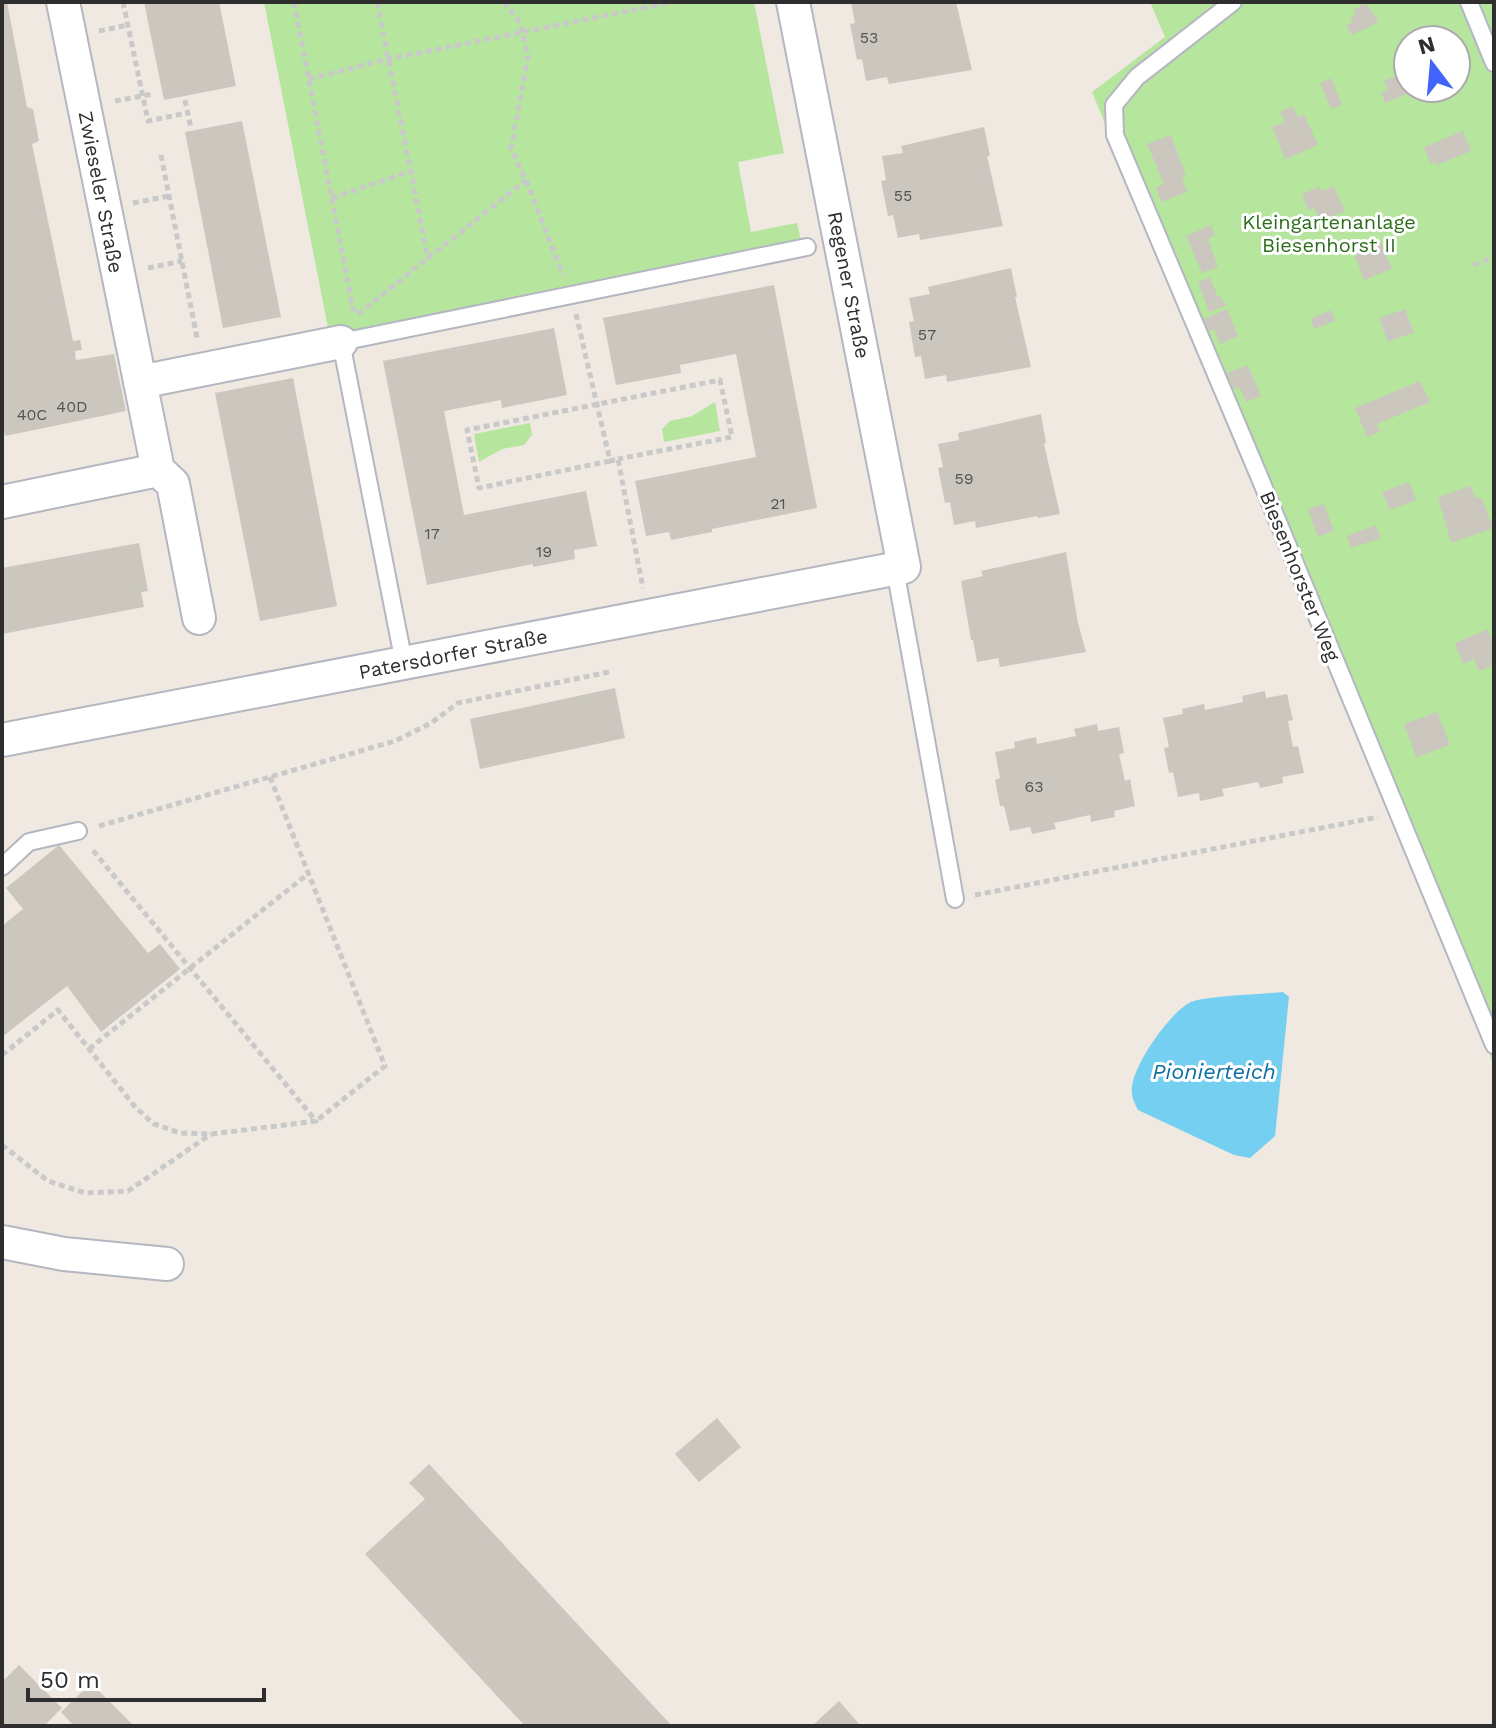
<svg xmlns="http://www.w3.org/2000/svg" width="1496" height="1728" font-family="'Work Sans',sans-serif">
	<rect width="100%" height="100%" fill="#efe9e1"/>
	<g fill="#b6e59e" fill-rule="evenodd">
		<path d="M264,2h490l30,151 -46,9 13,70 46,-9 5,22 -472,93z"/>
		<path d="M1150,2h344v1063l-402,-973 73,-55zM1408,40h48v48h-48z"/>
		<path d="M715,402l5,29 -56,11 -2,-13 8,-8 22,-5z"/>
		<path d="M530,423l2,12 -8,10 -22,4 -23,13 -5,-28z"/>
	</g>
	<path fill="#75cff0" d="M1283,992l6,5 -14,139 -25,22 -16,-3 -96,-45c-4,-8 -7,-14 -6,-23 2,-23 38,-75 59,-85 13,-6 73,-8 92,-10z"/>
	<g fill="#cbc7bf">
		<path d="M2,2h5l20,105 6,2 6,32 -7,3 41,197 7,-1 2,10 -7,1 1,9 38,-6 12,57 -121,25 -3,-15z"/>
		<path d="M144,2h75l17,84 -72,14z"/>
		<path d="M851,2h105l16,68 -83,14 -2,-7 -21,4 -4,-22 -5,1 -7,-36 5,-1z"/>
		<path d="M1366,3l13,19 -27,13 -6,-9 7,-4 -3,-4 6,-5 -2,-3z"/>
		<path d="M1408,71v17h12l-35,15 -4,-11 7,-2 -4,-9z"/>
		<path d="M1331,78l11,27 -11,4 -11,-26z"/>
		<path d="M1293,106l5,11 6,-3 14,31 -33,14 -13,-32 13,-5 -5,-10z"/>
		<path d="M242,121l39,196 -58,11 -38,-196z"/>
		<path d="M984,127l6,29h-3l16,70 -83,14 -1,-6 -21,4 -5,-23 -5,1 -7,-35 5,-1 -4,-24 21,-3 -2,-7z"/>
		<path d="M1463,131l8,20 -34,14 -1,-3 -6,2 -6,-17z"/>
		<path d="M1171,135l15,41 -4,1 5,15 -26,10 -5,-15 8,-3 -17,-40z"/>
		<path d="M1334,186l11,25 -25,10 -6,-13 -6,2 -6,-16 17,-7 3,4z"/>
		<path d="M1211,225l4,10 -7,4 10,28 -16,6 -16,-37z"/>
		<path d="M1381,242l11,27 -28,11 -10,-27z"/>
		<path d="M1011,268l6,29h-2l16,70 -84,15 -1,-7 -21,4 -4,-23 -6,1 -6,-35 5,-1 -5,-23 21,-4 -2,-7z"/>
		<path d="M1210,277l8,20 3,-1 5,10 -17,6 -11,-30z"/>
		<path d="M774,285l43,223 -105,21v3l-41,8 -2,-8 -23,4 -11,-55 121,-24 -20,-103 -56,11 1,8 -65,12 -13,-67z"/>
		<path d="M1227,309l11,27 -18,8 -6,-15 -6,2 -4,-12z"/>
		<path d="M1405,309l9,23 -26,10 -9,-24z"/>
		<path d="M1331,310l4,11 -21,8 -4,-10z"/>
		<path d="M554,328l13,67 -65,13 -1,-8 -57,11 20,104 122,-24 11,55 -23,4 1,9 -42,8v-3l-106,21 -44,-224z"/>
		<path d="M1248,365l13,31 -15,6 -7,-15 -5,2 -7,-16z"/>
		<path d="M293,378l44,228 -77,15 -45,-228z"/>
		<path d="M1420,381l10,21 -53,22 3,8 -13,5 -12,-29z"/>
		<path d="M1041,414l5,29 -2,1 16,70 -22,4 -1,-2 -61,12 -1,-7 -21,4 -4,-23 -5,1 -7,-35 5,-1 -5,-23 21,-4 -1,-7z"/>
		<path d="M1409,482l7,18 -26,10 -8,-18z"/>
		<path d="M1471,486l4,12 6,-1 12,31 -42,15 -13,-46z"/>
		<path d="M1324,504l10,27 -16,6 -10,-28z"/>
		<path d="M1376,525l5,13 -30,10 -4,-12z"/>
		<path d="M139,543l9,48 -7,1 3,15 -142,27v-66z"/>
		<path d="M1066,552l12,71 8,29 -86,15 -2,-9 -21,4 -4,-22h-2l-10,-59 22,-5 -2,-5z"/>
		<path d="M1488,629l3,10h3v26l-15,6 -5,-12 -11,5 -8,-21z"/>
		<path d="M615,688l10,50 -145,31 -10,-50z"/>
		<path d="M1265,691l1,7 21,-4 6,26 -5,1 5,26 5,-1 6,27 -22,4 1,6 -23,5 -2,-6 -36,7 2,7 -24,5 -1,-8 -21,4 -5,-25 -4,1 -5,-25 5,-1 -6,-29 20,-4 -1,-5 22,-5 1,6 38,-8 -1,-6z"/>
		<path d="M1437,712l13,33 -34,12 -12,-33z"/>
		<path d="M1097,724l1,7 21,-4 5,26 -5,1 6,27 5,-2 5,27 -21,5 1,6 -24,5 -1,-7 -36,8 2,6 -24,5 -2,-7 -20,4 -6,-25h-4l-5,-26 5,-2 -5,-26 20,-4 -1,-6 22,-5 1,7 39,-8 -2,-7z"/>
		<path d="M59,845l89,108 12,-9 20,25 -79,63 -34,-46 -65,51v-111l21,-17 -17,-21z"/>
		<path d="M717,1418l24,29 -42,35 -24,-28z"/>
		<path d="M429,1464l243,262h-147l-160,-172 60,-55 -16,-16z"/>
		<path d="M19,1665l43,43 -18,18h-42v-44z"/>
		<path d="M91,1683l43,43h-60l-13,-14z"/>
		<path d="M839,1701l22,25h-49z"/>
	</g>
	<g fill="none" stroke-linecap="round" stroke-linejoin="round">
		<g stroke="#b4b7c1" stroke-width="20">
			<g id="service">
				<path d="M1233,2l-96,75 -23,28 1,30 144,341 235,569"/>
				<path d="M1469,2l25,61"/>
				<path d="M895,569l60,330"/>
				<path d="M404,663l-63,-321 466,-95"/>
				<path d="M2,867l27,-25 49,-11"/>
			</g>
		</g>
		<g stroke="#b4b7c1" stroke-width="36">
			<g id="minor">
				<path d="M63,2l95,468 15,14 26,134"/>
				<path d="M140,382l201,-40"/>
				<path d="M2,502l156,-32"/>
				<path d="M2,740l902,-173 -111,-565"/>
				<path d="M2,1242l62,12 103,10"/>
			</g>
		</g>
		<g stroke="#c9c9c9" stroke-width="5" stroke-dasharray="6 4" stroke-linecap="butt">
			<path d="M123,2l25,119 39,-8"/>
			<path d="M294,2l60,312"/>
			<path d="M377,2l51,257"/>
			<path d="M504,2l17,22 7,33 -17,92 15,31 37,95"/>
			<path d="M99,31l29,-6"/>
			<path d="M309,79l79,-20 285,-57"/>
			<path d="M185,100l6,28"/>
			<path d="M115,101l38,-7"/>
			<path d="M161,155l36,183"/>
			<path d="M332,198l79,-27"/>
			<path d="M133,203l36,-7"/>
			<path d="M1474,265l20,-8"/>
			<path d="M148,268l34,-7"/>
			<path d="M358,314l168,-134"/>
			<path d="M576,314l34,147 8,-2 25,129"/>
			<path d="M610,461l-131,27 -12,-58 253,-50 12,57 -114,22"/>
			<path d="M270,777l115,289 -69,55"/>
			<path d="M99,826l296,-85 36,-18 27,-20 151,-31"/>
			<path d="M975,895l403,-78"/>
			<path d="M89,1049l220,-176"/>
			<path d="M2,1055l56,-45 78,98 18,16 26,9 32,1 104,-13 -225,-273"/>
			<path d="M2,1145l46,36 37,12 43,-2 83,-57"/>
		</g>
		<use href="#service" stroke="#fff" stroke-width="16"/>
		<use href="#minor" stroke="#fff" stroke-width="32"/>
	</g>
	<g text-anchor="middle" stroke-width="6" stroke-linejoin="round" paint-order="stroke">
		<g font-size="16" fill="#555452">
			<text x="869" y="43">53</text>
			<text x="903" y="201">55</text>
			<text x="927" y="340">57</text>
			<text x="72" y="412">40D</text>
			<text x="32" y="420">40C</text>
			<text x="964" y="484">59</text>
			<text x="778" y="509">21</text>
			<text x="432" y="539">17</text>
			<text x="544" y="557">19</text>
			<text x="1034" y="792">63</text>
		</g>
		<g font-size="20" fill="#2e2e2e" stroke="#fff">
			<text transform="translate(101 192) rotate(79)" y="7">Zwieseler Straße</text>
			<text transform="translate(849 285) rotate(79)" y="7">Regener Straße</text>
			<text transform="translate(1300 576) rotate(68)" y="7">Biesenhorster Weg</text>
			<text transform="translate(453 654) rotate(-11)" y="7">Patersdorfer Straße</text>
		</g>
		<g font-size="20" fill="#2c6e1b" stroke="#fff">
			<text x="1329" y="229">Kleingartenanlage<tspan x="1329" dy="23">Biesenhorst II</tspan></text>
		</g>
		<g font-size="22" font-style="italic" fill="#0d6fa3" stroke="#fff">
			<text x="1214" y="1079">Pionierteich</text>
		</g>
	</g>
	<rect width="1496" height="1728" fill="none" stroke="#2e2e2e" stroke-width="8"/>
	<g transform="translate(1432 64) rotate(344)"><circle r="38" fill="#ffffff" stroke="#ababab" stroke-width="2"/>
	<path d="M0-6L14 30L0 20L-14 30Z" fill="#4264fb"/>
	<text y="-12" font-size="22" font-weight="bold" text-anchor="middle" fill="#2e2e2e">N</text>
	</g>
	<path d="M28 1688v12h236v-12" fill="none" stroke="#2e2e2e" stroke-width="4"/>
	<text x="40" y="1688" font-size="24" fill="#2e2e2e" stroke="#ffffff" stroke-width="6" paint-order="stroke">50 m</text>
</svg>
